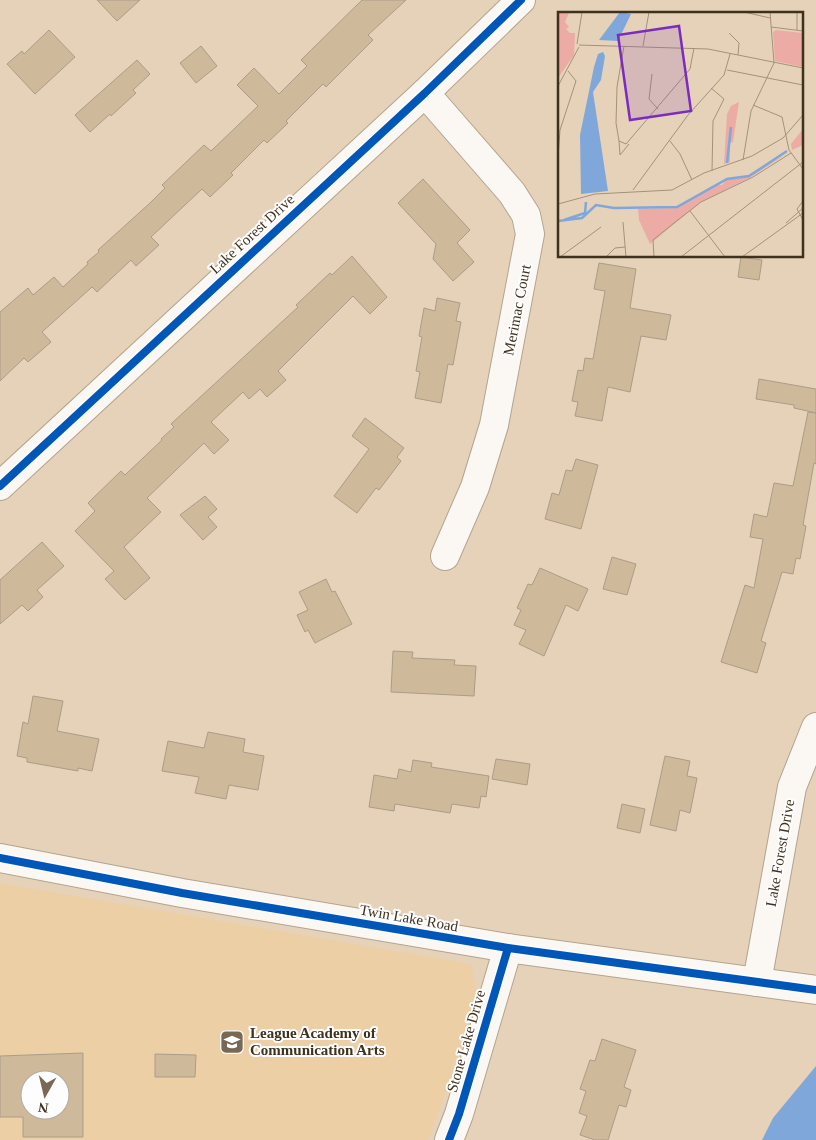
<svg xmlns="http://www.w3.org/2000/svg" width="816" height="1140" font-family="'Times New Roman',serif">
	<rect width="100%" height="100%" fill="#e5d2b9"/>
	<path fill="#edcfa6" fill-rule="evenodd" d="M0,883l471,81 8,40 -51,136h-428zM30,1080h30v30h-30z"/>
	<path fill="#80a7d9" d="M816,1066v74h-54l11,-22z"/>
	<g fill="#ceb99a" stroke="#ab9c89" fill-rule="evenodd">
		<path d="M97,0h43l-23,21z"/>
		<path d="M362,0h44l-38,35 5,5 -47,47 -3,-3 -37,37 2,2 -21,20 -3,-3 -33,33 2,2 -23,22 -8,-8 -51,48 8,8 -23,21 -5,-6 -34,32 -5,-5 -50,45 9,10 -23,20 -4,-4 -24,23v-69l28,-24 5,7 21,-18 9,10 25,-23 -1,-2 12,-10 -1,-2 52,-47 15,-15 -3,-3 42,-40 7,6 47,-45 -21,-21 17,-17 25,26 28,-28 -6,-6z"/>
		<path d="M49,30l26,27 -40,37 -28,-30 15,-13 2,3z"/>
		<path d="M201,46l16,20 -21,17 -16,-20z"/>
		<path d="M137,60l13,14 -17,16 3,3 -25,23 -1,-2 -20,18 -15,-17z"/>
		<path d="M423,179l47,51 -13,13 17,19 -21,19 -20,-22 3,-15 -38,-41z"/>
		<path d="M352,256l35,41 -17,17 -17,-18 -75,75 8,9 -19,17 -7,-8 -11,10 -6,-7 -32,30 18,18 -15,14 -10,-11 -57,55 14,14 -37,35 26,31 -25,22 -20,-21 9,-8 -39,-40 20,-20 -7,-8 33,-32 4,4 37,-35 -1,-1 13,-12 -3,-3 127,-117 -2,-2 34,-32 2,2z"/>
		<path d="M741,257l21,3 -3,20 -21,-3z"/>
		<path d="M599,263l37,6 -6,39 41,7 -5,25 -25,-4 -11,56 -22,-5 -6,34 -27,-5 3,-14 -6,-1 6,-31 5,1 2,-13 8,1 12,-68 -11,-2z"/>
		<path d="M437,298l23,5 -4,18 5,1 -8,43 -5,-1 -7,39 -26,-5 5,-26 -4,-1 6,-34 -3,-1 5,-28 11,3z"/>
		<path d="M759,379l57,10v24l-22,-5v-3l-38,-6z"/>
		<path d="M808,412l8,1v51l-2,-1 -11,62 3,1 -6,33 -4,-1 -3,16 -11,-2 -21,69 5,2 -9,30 -36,-11 24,-77 9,3 9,-49 -13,-2 4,-23 13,3 7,-34 19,3z"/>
		<path d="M365,418l39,30 -7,9 4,4 -22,29 -3,-2 -19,25 -23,-17 35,-47 -17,-13z"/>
		<path d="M576,459l22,6 -17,64 -36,-10 7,-26 7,2 7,-25 6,1z"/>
		<path d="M205,496l12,13 -9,8 9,10 -14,13 -23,-25z"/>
		<path d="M42,542l22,24 -27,24 6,7 -15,14 -6,-6 -22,19v-44z"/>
		<path d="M612,557l24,7 -9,31 -24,-6z"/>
		<path d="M540,568l48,21 -10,22 -12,-6 -22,51 -25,-12 7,-14 -12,-5 7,-15 -4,-2 11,-24 4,1z"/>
		<path d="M326,579l6,13 3,-1 17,33 -37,19 -7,-13 -3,2 -8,-17 11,-5 -9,-18z"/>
		<path d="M393,651l20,1 -1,6 43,2 -1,5 22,1 -2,30 -83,-4z"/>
		<path d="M33,696l30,5 -6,30 42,8 -7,32 -14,-3v3l-51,-9v-4l-10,-2 6,-34 5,2z"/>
		<path d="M208,732l37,7 -2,13 21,4 -6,34 -29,-5 -3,14 -31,-6 4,-16 -37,-6 6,-30 36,7z"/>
		<path d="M665,756l25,5 -3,15 10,2 -7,35 -10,-3 -4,21 -26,-6z"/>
		<path d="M496,759l34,5 -3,21 -35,-6z"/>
		<path d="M413,760l19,3 -1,4 58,9 -3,21 -5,-1 -2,12 -27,-4 -2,9 -55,-9 -1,7 -25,-4 5,-32 23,4 2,-10 12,3z"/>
		<path d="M622,804l23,5 -5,24 -23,-5z"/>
		<path d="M602,1039l34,11 -12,37 7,3 -5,17 -7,-2 -11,35h-13l-15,-5 7,-19 -8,-3 7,-22 -6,-2 10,-29 5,1z"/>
		<path d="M83,1053v84h-60v-20h-23v-61zM30,1080h30v30h-30z"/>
		<path d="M155,1054l41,1 -1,22h-40z"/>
	</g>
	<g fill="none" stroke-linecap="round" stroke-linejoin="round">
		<g stroke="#b2a490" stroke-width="30">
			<g id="minor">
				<path d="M425,93l87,100 14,22 4,19 -36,191 -19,62 -30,69"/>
				<path d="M0,486l425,-393 96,-93"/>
				<path d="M0,858l182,35 326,55 308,42"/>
				<path d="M757,982l35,-195 24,-60"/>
				<path d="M449,1140l10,-26 49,-166"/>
			</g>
		</g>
		<use href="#minor" stroke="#fbf8f4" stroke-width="28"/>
		<g stroke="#fdfdfd" stroke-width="11">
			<g id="cycleway">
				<path d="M0,486l425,-393 96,-93"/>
				<path d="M0,858l182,35 326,55 308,42"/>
				<path d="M449,1140l10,-26 49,-166"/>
			</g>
		</g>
		<use href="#cycleway" stroke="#0057b8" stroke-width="8"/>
	</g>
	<defs>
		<g id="school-square" transform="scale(1.25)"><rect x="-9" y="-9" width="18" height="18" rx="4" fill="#796954" stroke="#fdfdfd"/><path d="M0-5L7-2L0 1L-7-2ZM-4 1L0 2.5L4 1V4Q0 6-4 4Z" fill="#fff"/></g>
	</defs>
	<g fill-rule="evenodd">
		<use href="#school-square" x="232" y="1042"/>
	</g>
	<g text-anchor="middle" stroke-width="4" stroke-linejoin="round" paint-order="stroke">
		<g font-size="15" fill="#3f311e" stroke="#fdfdfd">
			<text transform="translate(252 234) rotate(-43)" y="5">Lake Forest Drive</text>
			<text transform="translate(517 310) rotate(-79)" y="5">Merimac Court</text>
			<text transform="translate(780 853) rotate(-80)" y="5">Lake Forest Drive</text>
			<text transform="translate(409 918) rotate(10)" y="5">Twin Lake Road</text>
			<text transform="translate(466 1041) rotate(-74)" y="5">Stone Lake Drive</text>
		</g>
		<g font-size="15" font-weight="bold" fill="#3f311e" stroke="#fdfdfd" text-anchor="start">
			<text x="250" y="1038">League Academy of<tspan x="250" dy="17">Communication Arts</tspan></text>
		</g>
	</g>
	<g transform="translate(558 12)">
		<rect width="245" height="245" fill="#e5d2b9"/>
		<path d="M0,0l11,1 -4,9 4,5 -3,2 4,4h5l-1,22 -16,23zM181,90l-6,40 -3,1v19l-6,2 3,-50 4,-8zM245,117v16l-11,5 -1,-6z" fill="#ecaba4"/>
		<path d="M218,18l27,3v34l-28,-6 -2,-29zM230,141l-39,25 -48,24 -51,42 -11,-24 -1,-11 38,-1 40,-23h6l5,-6 21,-3z" fill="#ecaba4"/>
		<path d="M62,0l11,2 -13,27 -19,-1zM45,40l2,4 -4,24 -8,12 15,99 -27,3 -1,-59 14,-68 4,-13z" fill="#80a7d9"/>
		<path fill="none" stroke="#80a7d9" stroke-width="2.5" d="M169,151l4,-36M6,208l21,-7 1,-11M0,209l24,-3 14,-13 18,3 63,-1 50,-28 22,-3 38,-25"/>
		<path fill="none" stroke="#a3927b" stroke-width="1" d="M186,0l26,6M239,0v18M213,15l32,4M171,21l10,10 -1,12M19,32l5,-32M21,33l129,4 95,19M66,34l-7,41 -1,36 3,18 7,3 64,-75 4,-21M85,34l6,-34M169,58l76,15M94,62l-3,25 9,10M0,74l21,-39M153,76l13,11 -11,22 -1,50M195,93l29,12 7,33 14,19M61,129l1,14 9,-11M112,129l10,13 12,26M0,145l2,-27 16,-49 -8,-10M185,148l8,-49 23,-48 -4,-51M75,178l55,-75 36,-40 6,-21M245,189l-6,8 6,11M0,192l37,-10 77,-4 32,-17 48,-17 31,-18 20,-23M132,199l35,46M65,210l3,35M228,211l17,-15M2,245l41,-30M48,245l9,-9 10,-1M96,245l-1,-17 21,-17 27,-21 52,-25 38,-24M123,245l122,-95M184,245l61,-44"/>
		<path fill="#7b2cbf" fill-opacity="0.15" stroke="#7b2cbf" stroke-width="2.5" d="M121,14l12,85 -61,9 -12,-85z"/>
		<rect width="245" height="245" fill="none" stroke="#3f311e" stroke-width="2.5"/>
	</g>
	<g transform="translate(45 1095) rotate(188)"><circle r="24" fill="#fdfdfd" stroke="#b1aba4"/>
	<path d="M0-4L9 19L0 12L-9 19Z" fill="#796954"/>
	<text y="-8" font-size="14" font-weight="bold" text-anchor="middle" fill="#3f311e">N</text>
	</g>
</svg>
